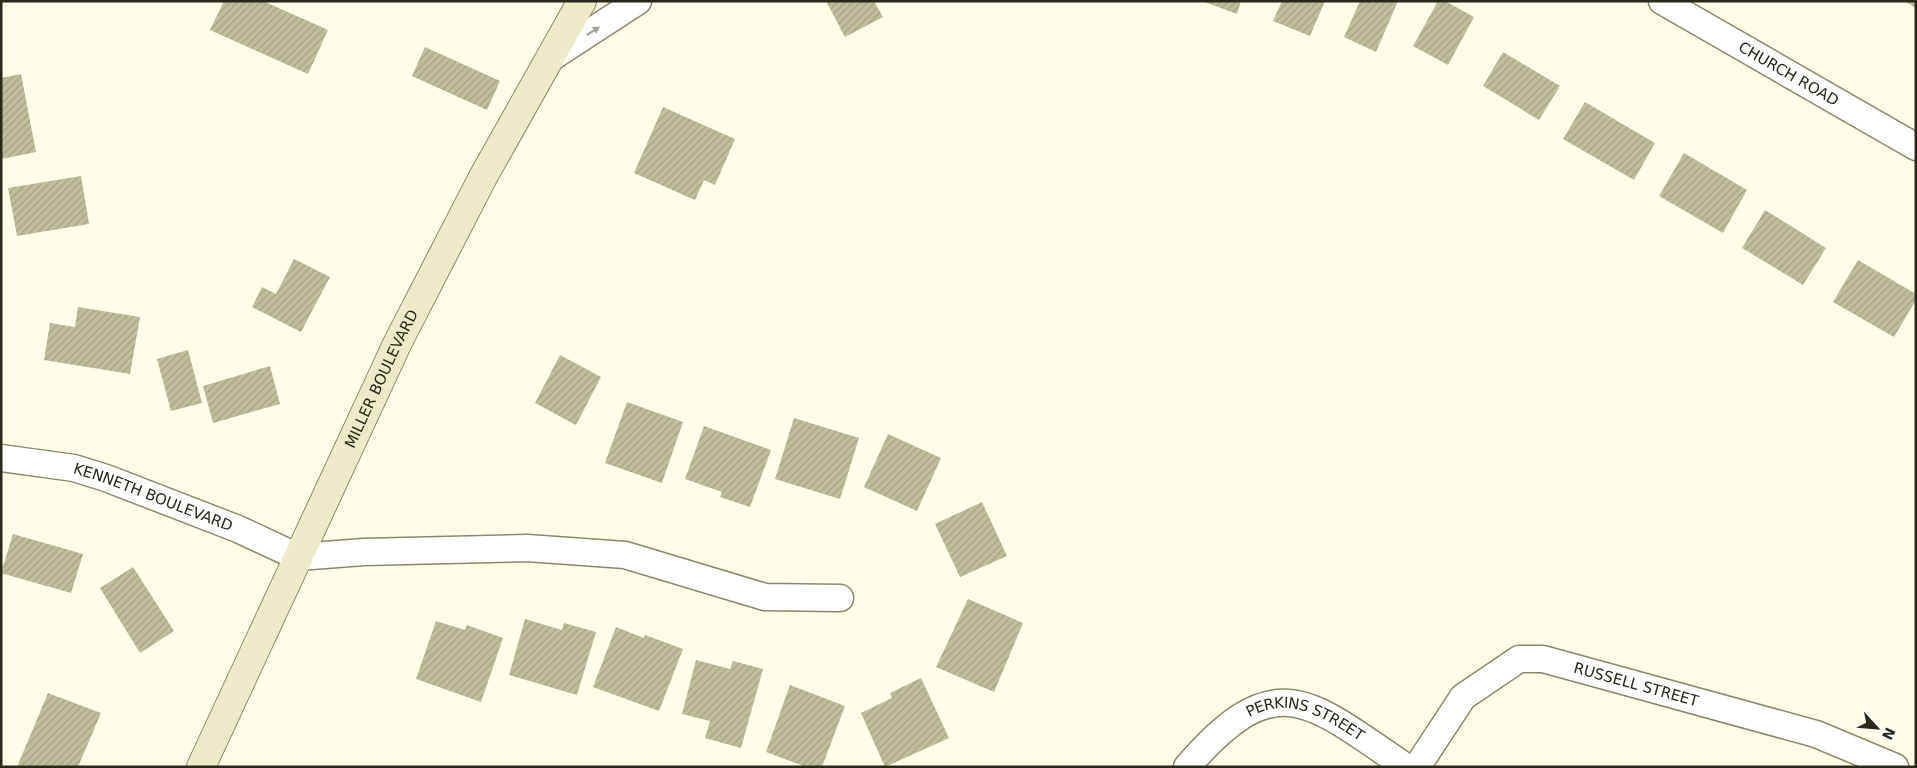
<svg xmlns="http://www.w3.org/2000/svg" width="1917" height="768" font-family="'DejaVu Sans',sans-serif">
	<defs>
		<pattern id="building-hatch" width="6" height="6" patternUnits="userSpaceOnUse" patternTransform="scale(1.25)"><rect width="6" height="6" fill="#bfbd9b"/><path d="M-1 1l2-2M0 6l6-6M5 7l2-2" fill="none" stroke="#a4a285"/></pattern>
	</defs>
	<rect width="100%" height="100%" fill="#fefde8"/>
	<g fill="url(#building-hatch)">
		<path d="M224,1h39l65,29 -20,44 -98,-44z"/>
		<path d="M826,1h48l9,16 -38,20z"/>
		<path d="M1202,1h39l-4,13z"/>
		<path d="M1282,1h43l-15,35 -37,-15z"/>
		<path d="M1360,1h38l-22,51 -32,-15z"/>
		<path d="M1438,1h7l29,16 -26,48 -35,-19z"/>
		<path d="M1904,1h12v7z"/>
		<path d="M425,47l75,34 -13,29 -75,-34z"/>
		<path d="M1503,52l57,34 -21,34 -56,-34z"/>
		<path d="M21,74l15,78 -35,7v-81z"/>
		<path d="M1585,102l70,41 -21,37 -71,-41z"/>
		<path d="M663,107l72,32 -20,46 -11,-5 -9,20 -61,-27z"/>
		<path d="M1684,153l63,37 -24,43 -64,-37z"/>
		<path d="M81,176l8,48 -72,12 -9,-48z"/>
		<path d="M1765,210l61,38 -23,37 -61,-37z"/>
		<path d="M294,259l36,18 -29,55 -49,-25 10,-20 14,7z"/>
		<path d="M1858,260l58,34v6l-22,37 -61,-35z"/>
		<path d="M78,307l62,10 -10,57 -86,-14 6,-37 25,4z"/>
		<path d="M188,350l14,53 -31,8 -14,-52z"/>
		<path d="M560,355l41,22 -25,48 -41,-22z"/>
		<path d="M270,366l10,38 -67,19 -10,-37z"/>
		<path d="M627,402l56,20 -21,61 -57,-20z"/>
		<path d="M794,418l65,20 -19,61 -65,-20z"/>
		<path d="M704,426l67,24 -21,57 -30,-10 2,-5 -37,-13z"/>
		<path d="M888,434l53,24 -24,53 -53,-24z"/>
		<path d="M982,502l25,54 -47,21 -25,-53z"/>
		<path d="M13,534l70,20 -12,39 -70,-20z"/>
		<path d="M133,567l41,64 -34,22 -40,-65z"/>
		<path d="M968,599l55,24 -29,69 -58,-25z"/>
		<path d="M525,619l37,11 2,-7 32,9 -19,63 -68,-20z"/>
		<path d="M436,621l29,9 2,-5 36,13 -22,64 -65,-23z"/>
		<path d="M616,627l28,11 1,-3 38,14 -24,62 -66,-24z"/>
		<path d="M696,660l34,9 3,-8 30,8 -22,79 -36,-10 5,-17 -28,-7z"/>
		<path d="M921,678l28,60 -64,29 -24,-54 31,-15 -2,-5z"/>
		<path d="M790,685l55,21 -23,61h-16l-40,-15z"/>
		<path d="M48,693l53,20 -23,54h-61z"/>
	</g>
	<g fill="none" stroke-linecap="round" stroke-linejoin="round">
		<g stroke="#8b8969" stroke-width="29">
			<g id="street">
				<path id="s1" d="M1662,1l254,146"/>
				<path d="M552,57l86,-56"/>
				<path id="s2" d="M1,458l73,10 32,10 132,51 60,28 66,-5 163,-4 98,7 140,42 75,1"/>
				<path id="s3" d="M1187,767c89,-104 123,-65 219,0"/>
				<path id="s4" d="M1417,767l46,-70 56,-38h24l273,75 79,33"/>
			</g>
		</g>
		<g stroke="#8b8969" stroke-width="30">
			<g id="secondary">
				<path id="s5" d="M201,767l197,-425 85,-165 99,-176"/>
			</g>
		</g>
		<use href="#street" stroke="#fff" stroke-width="26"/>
		<use href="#secondary" stroke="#edeac8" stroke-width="28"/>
	</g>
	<defs><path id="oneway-solid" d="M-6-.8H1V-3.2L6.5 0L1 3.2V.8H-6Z" transform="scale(1.25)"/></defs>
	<use fill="#9f9e98" href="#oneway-solid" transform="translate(593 31) rotate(-33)"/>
	<g text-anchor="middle" stroke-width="4" stroke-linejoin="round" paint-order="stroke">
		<g font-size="15" fill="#29281b" stroke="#fff">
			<text dy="5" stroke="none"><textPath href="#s1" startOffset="146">CHURCH ROAD</textPath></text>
			<text dy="5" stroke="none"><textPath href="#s5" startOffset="428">MILLER BOULEVARD</textPath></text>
			<text dy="5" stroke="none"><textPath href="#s2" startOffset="158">KENNETH BOULEVARD</textPath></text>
			<text dy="5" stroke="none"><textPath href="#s4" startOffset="272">RUSSELL STREET</textPath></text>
			<text dy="5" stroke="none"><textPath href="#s3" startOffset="144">PERKINS STREET</textPath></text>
		</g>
	</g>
	<rect width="1917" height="768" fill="none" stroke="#29281b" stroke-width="5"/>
	<g transform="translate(1877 728) rotate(116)" stroke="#ffffff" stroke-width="4" paint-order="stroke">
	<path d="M0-4L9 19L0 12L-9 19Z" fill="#29281b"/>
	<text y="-8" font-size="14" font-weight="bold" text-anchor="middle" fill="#29281b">N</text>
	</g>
</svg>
